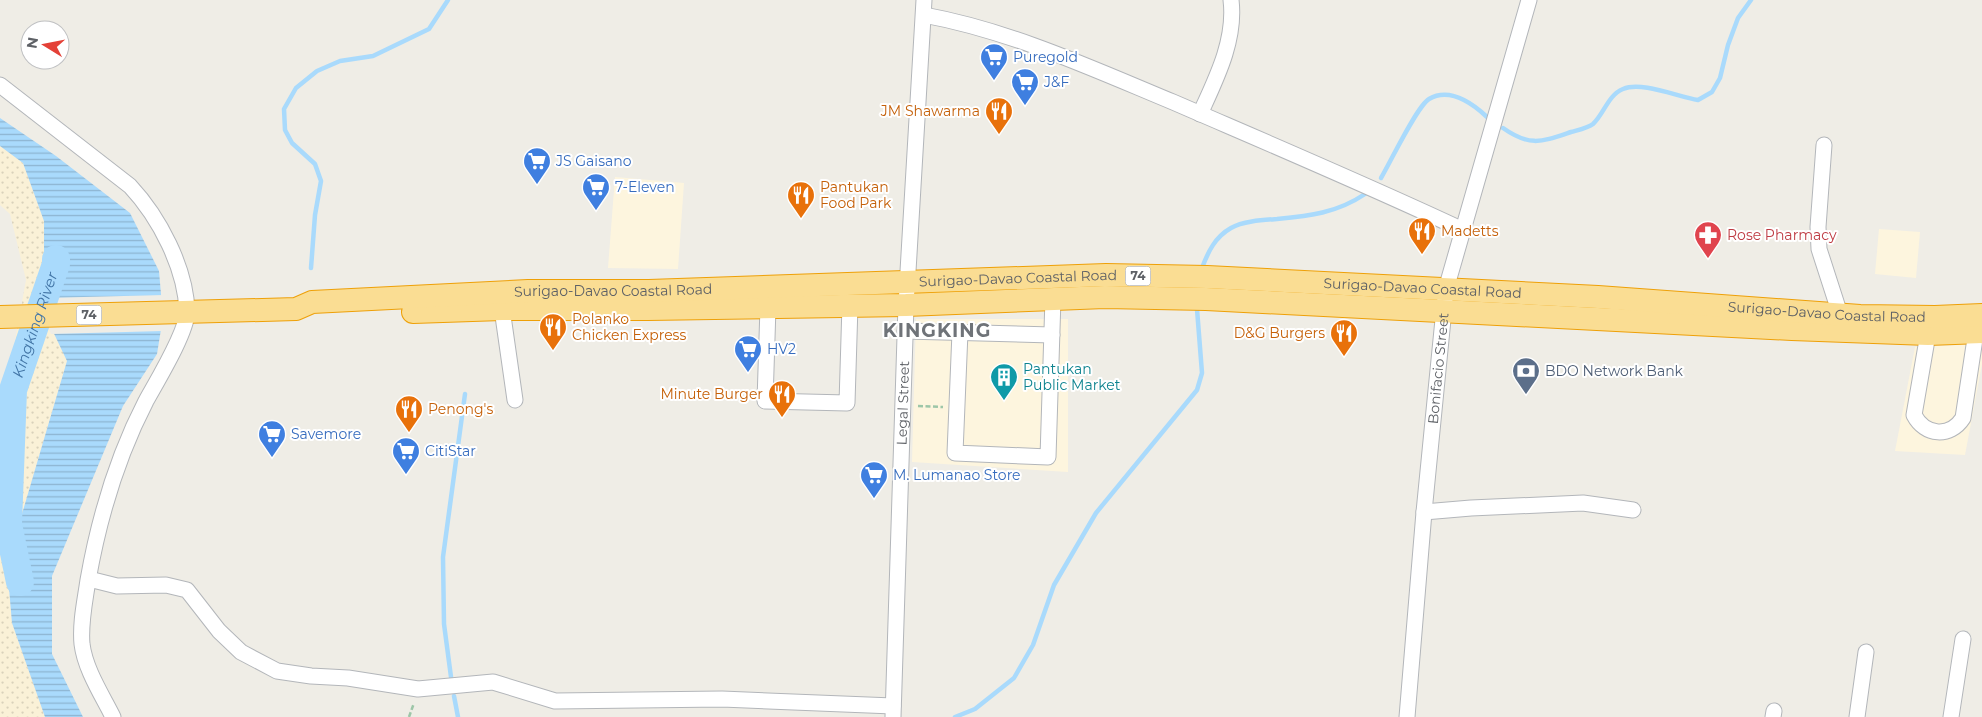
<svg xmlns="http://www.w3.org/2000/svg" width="1982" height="717" font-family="Montserrat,sans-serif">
	<defs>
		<pattern id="sand-dots" width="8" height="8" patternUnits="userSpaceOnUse" patternTransform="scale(1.25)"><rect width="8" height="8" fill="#faf1d7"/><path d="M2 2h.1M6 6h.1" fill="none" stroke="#d9d1bb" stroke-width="1.8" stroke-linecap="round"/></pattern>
		<pattern id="water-rules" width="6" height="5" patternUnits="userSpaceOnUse" patternTransform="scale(1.25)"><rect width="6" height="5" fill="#a9dafc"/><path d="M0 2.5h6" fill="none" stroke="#8db4d0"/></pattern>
	</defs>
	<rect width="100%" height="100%" fill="#efede6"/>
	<g fill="#fdf5de">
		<path d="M615,177l69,6 -6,86 -70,-1z"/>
		<path d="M1879,229l41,3 -4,46 -41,-4z"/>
		<path d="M916,319h152v153l-156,-10z"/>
		<path d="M1982,344v20l-17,91 -70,-4 20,-104z"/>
	</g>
	<path fill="url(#sand-dots)" d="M0,146l23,17 21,58v60l4,39 19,41 -60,204 5,58 33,94h-45v-331l12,-29 14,-77 -16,-66 -10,-9z"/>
	<path fill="url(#water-rules)" d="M0,118l56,38 74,57 29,58 4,46 -6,37 -34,52 -71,170v78l31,63h-38l-33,-94 -5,-58 60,-204 -19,-40 -4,-40v-60l-21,-58 -23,-17z"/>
	<path fill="#efede6" d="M164,295l2,22 -3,14 -112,3 -6,-13 -2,-23z"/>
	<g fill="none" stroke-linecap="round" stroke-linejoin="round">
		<g stroke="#a9dafc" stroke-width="4.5">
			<path d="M1503,128c27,19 38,14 68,4 7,-2 17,-4 22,-8 11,-10 15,-29 30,-35 19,-8 55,8 75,11l14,-8 8,-14 8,-33 10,-27 13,-18"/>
			<path d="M1381,178c9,-15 36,-72 48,-79 21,-12 43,4 58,18"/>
			<path d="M311,268l4,-53 6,-34 -6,-17 -23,-21 -7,-13 -1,-21 12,-21 21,-17 23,-10 33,-5 56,-27 19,-29"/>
			<path d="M1202,268c6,-16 13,-31 29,-40 12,-7 32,-8 46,-9 32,-3 60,-6 88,-25"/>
			<path d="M451,677l-7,-53 -1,-67 22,-163"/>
			<path d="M454,696l4,21"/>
			<path d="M955,717l20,-8 39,-31 19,-33 21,-60 42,-72 101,-123 5,-17 -5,-64"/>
		</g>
		<path stroke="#a9dafc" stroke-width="28" id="s1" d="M20,582l-12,-58 5,-134 43,-126v-5"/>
		<g stroke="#b3b6ba" stroke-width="17">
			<g id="minor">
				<path d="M924,15c87,16 167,53 249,87 97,42 194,83 290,128"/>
				<path d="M0,85l130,101c29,31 56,82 57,126 0,20 -30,69 -41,89 -29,56 -47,117 -58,179 -3,21 -8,43 -6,64 3,25 20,51 31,73"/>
				<path d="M1200,114c16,-35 36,-74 31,-114"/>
				<path d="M1824,145l-6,82 1,22 21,65"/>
				<path d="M768,307l-3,94 82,2 3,-98"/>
				<path d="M502,309l13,91"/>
				<path d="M905,331l147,4"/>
				<path d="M960,332l-5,121 93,4 5,-159"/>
				<path d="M1928,334l-14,81c11,21 36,23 49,3l13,-86"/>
				<path d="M1424,512l47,-4 112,-5 50,7"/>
				<path d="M89,579l28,7 49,-1 21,5 32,41 22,21 36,19 34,5 37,2 70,11 75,-7 62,19 167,-2 171,7"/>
				<path id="s2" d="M893,717l13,-412 18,-305"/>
				<path id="s3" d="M1407,717l17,-205 22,-223 83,-289"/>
				<path d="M1773,717l1,-6"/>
				<path d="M1857,717l9,-65"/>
				<path d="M1951,717l12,-78"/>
			</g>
		</g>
		<g stroke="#eea008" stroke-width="24">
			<g id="highway">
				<path d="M413,312l89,-3h146l258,-4 199,-8 101,2 586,30 136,5 54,-2"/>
				<path id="s4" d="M0,317l296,-8 16,-7 216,-11h121l457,-16 101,2 391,20 262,19 75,1 47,-2"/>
			</g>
		</g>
		<g stroke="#9dc6a8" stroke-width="2.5" stroke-dasharray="5 2.5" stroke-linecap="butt">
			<path d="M918,406l25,1"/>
			<path d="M409,717l5,-14"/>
		</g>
		<use href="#minor" stroke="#fff" stroke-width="15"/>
		<use href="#highway" stroke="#fadd93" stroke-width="22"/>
	</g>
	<defs>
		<g id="supermarket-pin" transform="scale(1.4375)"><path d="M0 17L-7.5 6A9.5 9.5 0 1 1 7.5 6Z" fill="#3f7fe0" stroke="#fff"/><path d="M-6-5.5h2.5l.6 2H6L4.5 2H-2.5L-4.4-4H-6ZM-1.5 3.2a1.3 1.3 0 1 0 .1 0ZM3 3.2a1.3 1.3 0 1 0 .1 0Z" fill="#fff"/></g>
		<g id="restaurant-pin" transform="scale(1.4375)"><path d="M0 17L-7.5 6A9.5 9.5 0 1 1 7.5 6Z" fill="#e8710a" stroke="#fff"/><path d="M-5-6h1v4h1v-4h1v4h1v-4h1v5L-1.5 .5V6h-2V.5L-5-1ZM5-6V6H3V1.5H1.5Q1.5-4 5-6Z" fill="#fff"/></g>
		<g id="pharmacy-pin" transform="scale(1.4375)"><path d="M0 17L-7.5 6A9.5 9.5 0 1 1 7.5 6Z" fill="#e0444e" stroke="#fff"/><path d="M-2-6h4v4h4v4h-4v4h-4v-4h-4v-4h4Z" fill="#fff"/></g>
		<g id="bank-pin" transform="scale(1.4375)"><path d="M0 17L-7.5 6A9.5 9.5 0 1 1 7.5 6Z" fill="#5c6f8a" stroke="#fff"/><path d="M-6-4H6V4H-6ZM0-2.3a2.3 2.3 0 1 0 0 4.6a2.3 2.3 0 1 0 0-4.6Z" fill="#fff"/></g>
		<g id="building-pin" transform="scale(1.4375)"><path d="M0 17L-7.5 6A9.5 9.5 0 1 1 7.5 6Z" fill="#0f9aa8" stroke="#fff"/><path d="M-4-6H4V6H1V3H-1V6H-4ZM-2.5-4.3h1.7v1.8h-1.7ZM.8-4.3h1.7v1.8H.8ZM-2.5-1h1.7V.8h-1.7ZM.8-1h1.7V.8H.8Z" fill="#fff"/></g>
	</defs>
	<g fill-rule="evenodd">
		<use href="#supermarket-pin" x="994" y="57"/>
		<use href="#supermarket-pin" x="1025" y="82"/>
		<use href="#restaurant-pin" x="999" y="111"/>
		<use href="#supermarket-pin" x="537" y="161"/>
		<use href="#supermarket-pin" x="596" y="187"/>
		<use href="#restaurant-pin" x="801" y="195"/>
		<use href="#restaurant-pin" x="1422" y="231"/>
		<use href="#pharmacy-pin" x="1708" y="235"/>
		<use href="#restaurant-pin" x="553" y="327"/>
		<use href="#restaurant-pin" x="1344" y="333"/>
		<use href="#supermarket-pin" x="748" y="349"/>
		<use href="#bank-pin" x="1526" y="371"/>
		<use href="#building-pin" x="1004" y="377"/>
		<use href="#restaurant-pin" x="782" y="394"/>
		<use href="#restaurant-pin" x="409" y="409"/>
		<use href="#supermarket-pin" x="272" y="434"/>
		<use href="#supermarket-pin" x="406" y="451"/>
		<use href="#supermarket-pin" x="874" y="475"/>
	</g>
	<g text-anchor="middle" stroke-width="4" stroke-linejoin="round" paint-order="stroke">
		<g fill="#fff" stroke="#8e9094" stroke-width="1">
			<rect x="1125.5" y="266.5" width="25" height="19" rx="4"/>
			<rect x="76.5" y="305.5" width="25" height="19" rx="4"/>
		</g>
		<g font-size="12" font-weight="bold" fill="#5e6166">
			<text x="1138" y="280">74</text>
			<text x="89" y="319">74</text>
		</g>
		<g font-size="14" fill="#366cbe" stroke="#fff" text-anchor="start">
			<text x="1013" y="62">Puregold</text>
			<text x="1044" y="87">J&amp;F</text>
			<text x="556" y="166">JS Gaisano</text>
			<text x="615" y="192">7-Eleven</text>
			<text x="767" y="354">HV2</text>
			<text x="291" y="439">Savemore</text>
			<text x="425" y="456">CitiStar</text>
			<text x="893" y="480">M. Lumanao Store</text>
		</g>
		<g font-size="14" fill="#c56008" stroke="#fff" text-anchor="start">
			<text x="980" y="116" text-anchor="end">JM Shawarma</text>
			<text x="820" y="192">Pantukan<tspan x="820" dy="16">Food Park</tspan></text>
			<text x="1441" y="236">Madetts</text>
			<text x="572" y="324">Polanko<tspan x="572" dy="16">Chicken Express</tspan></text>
			<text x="1325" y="338" text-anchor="end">D&amp;G Burgers</text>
			<text x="763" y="399" text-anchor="end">Minute Burger</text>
			<text x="428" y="414">Penong's</text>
		</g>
		<g font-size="14" fill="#be3a42" stroke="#fff" text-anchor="start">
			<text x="1727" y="240">Rose Pharmacy</text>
		</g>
		<g font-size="14" fill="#5e6166" stroke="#fff">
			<text dy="5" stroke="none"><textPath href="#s4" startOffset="1020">Surigao-Davao Coastal Road</textPath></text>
			<text dy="5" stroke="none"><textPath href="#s4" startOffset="1425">Surigao-Davao Coastal Road</textPath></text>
			<text dy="5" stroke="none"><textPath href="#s4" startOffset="615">Surigao-Davao Coastal Road</textPath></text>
			<text dy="5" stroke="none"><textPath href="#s4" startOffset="1830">Surigao-Davao Coastal Road</textPath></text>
			<text dy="5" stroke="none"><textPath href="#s3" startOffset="350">Bonifacio Street</textPath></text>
			<text dy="5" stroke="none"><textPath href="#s2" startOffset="314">Legal Street</textPath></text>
		</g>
		<g font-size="14" fill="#0d838f" stroke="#fff" text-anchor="start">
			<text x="1023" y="374">Pantukan<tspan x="1023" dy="16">Public Market</tspan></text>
		</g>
		<g font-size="14" fill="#4e5e75" stroke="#fff" text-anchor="start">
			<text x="1545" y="376">BDO Network Bank</text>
		</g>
		<g font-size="15" font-style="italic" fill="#4275a6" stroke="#fff">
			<text dy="5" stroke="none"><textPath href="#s1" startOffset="262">Kingking River</textPath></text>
		</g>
		<g font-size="19" font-weight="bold" letter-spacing="1" fill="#6f7378" stroke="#fff">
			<text x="937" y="337">KINGKING</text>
		</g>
	</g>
	<g transform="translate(45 45) rotate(280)"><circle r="24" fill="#ffffff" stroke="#bfc0c2"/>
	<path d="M0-4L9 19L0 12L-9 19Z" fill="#e44137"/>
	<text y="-8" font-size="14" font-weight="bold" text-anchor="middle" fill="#5e6166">N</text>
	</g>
</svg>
